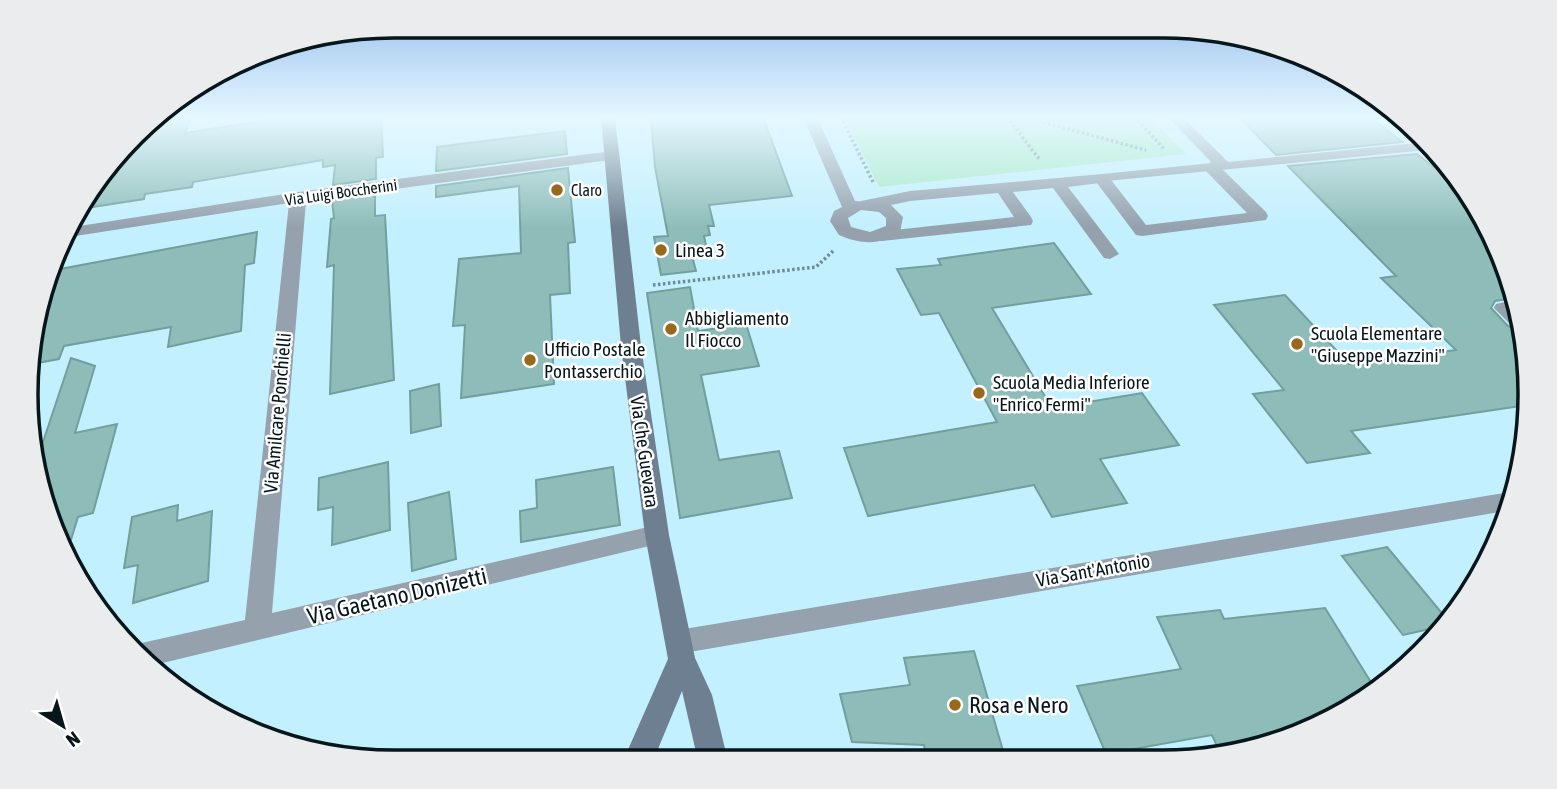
<svg xmlns="http://www.w3.org/2000/svg" width="1557" height="789" font-family="'Asap Condensed',sans-serif">
	<rect width="100%" height="100%" fill="#c3f0fe"/>
	<path fill="#a6e9c5" d="M844,117h305l37,37 -307,33z"/>
	<g fill="#8ebdb9" stroke="#719f9c" stroke-width="2">
		<path d="M157,117h34l-6,16 103,-16h93l2,40 -7,1v21l-43,6 2,-20 -12,2v-7l-130,22 -1,5 -47,7 -1,5 -64,10 8,-19z"/>
		<path d="M651,117h112l29,79 -83,9 5,21h-6l2,9 -6,1 4,18 -16,2 4,15 -35,4 -7,-38 14,-1 -13,-69z"/>
		<path d="M1239,117h131l32,25 -126,13z"/>
		<path d="M565,131l2,23 -131,17 1,-24z"/>
		<path d="M1417,154l43,34 51,88 3,22 -19,3 -4,7 17,18 10,3 10,76 -177,26 19,22 -63,10 -54,-69 31,-4 -70,-85 71,-10 64,69 107,-14 -75,-72 15,-2 -108,-110z"/>
		<path d="M568,168l7,74 -7,1 2,50 -20,2 4,89 -93,14 4,-73 -12,1 6,-67 62,-6 -2,-67 -83,11v-11z"/>
		<path d="M375,194v22l10,-1 9,165 -64,14 4,-129 -7,2 4,-48 3,-1 -2,-18z"/>
		<path d="M257,232l-3,31 -9,2 -4,66 -73,16 3,-20 -107,19 -5,13 -27,5 1,-42 22,-52z"/>
		<path d="M1054,243l37,51 -99,14 60,100 90,-15 37,52 -79,14 27,44 -75,14 -18,-32 -166,31 -24,-68 153,-26 -58,-109 -18,2 -24,-46 44,-4 -3,-6z"/>
		<path d="M690,287l8,44 48,-7 13,42 -58,9 18,85 60,-9 13,47 -112,20 -33,-225z"/>
		<path d="M71,358l24,8 -20,67 42,-9 -24,89 -15,4 -13,42 -29,-96z"/>
		<path d="M439,384l2,42 -30,7 -1,-42z"/>
		<path d="M388,462l2,68 -58,15 1,-38 -15,3 1,-32z"/>
		<path d="M613,467l7,58 -99,17 -1,-31 17,-3 -1,-28z"/>
		<path d="M449,492l7,67 -44,12 -4,-68z"/>
		<path d="M178,505l-1,16 35,-10 -4,70 -75,22 5,-38 -14,3 8,-51z"/>
		<path d="M1387,547l63,76 -2,2 -45,10 -61,-79z"/>
		<path d="M1325,608l52,84 -73,43 -12,3 -75,8 -5,-11 -106,19 -29,-68 104,-17 -24,-52 63,-7 4,9z"/>
		<path d="M974,651l30,103 -77,6 -3,-15 -72,-3 -12,-48 70,-9 -6,-27z"/>
	</g>
	<g fill="none" stroke-linecap="round" stroke-linejoin="round">
		<g stroke="#6c8b95" stroke-width="3.5" stroke-dasharray="2.5 2.5" stroke-linecap="butt">
			<path d="M841,117l32,65"/>
			<path d="M1007,117l33,43"/>
			<path d="M1024,117l122,33"/>
			<path d="M1135,117l30,33"/>
			<path d="M653,285l163,-18 17,-16"/>
		</g>
		<g fill="#95a1ad" fill-rule="evenodd">
			<path d="M1211,162l6,2 49,48 2,4 -2,4 -124,16 -6,-1 -42,-56 2,-3h12l38,49 101,-12 -42,-43 -2,-3z"/>
			<path d="M1002,183l6,2 23,32 2,4 -2,4 -149,16 -6,-1 -3,-4 3,-4 138,-15 -16,-24 -88,8 -43,9 -8,-5 2,-4 49,-10z"/>
		</g>
		<path fill="#95a1ad" fill-rule="evenodd" d="M1102,174l6,2v6l-40,5 51,67 -9,5 -6,-1 -51,-70 -51,5 -8,-5 8,-5z"/>
		<g fill="#95a1ad" fill-rule="evenodd">
			<path d="M803,117h14l38,84 35,3 13,13 -3,15c-19,14 -41,12 -61,3l-9,-14 4,-10 8,-4zM861,210l18,2 7,6v8l-16,6 -19,-5 -3,-9z"/>
			<path d="M1168,117h15l45,45 199,-20 10,7 -341,33v-6l6,-2 110,-11z"/>
			<path d="M612,151l5,2v6l-311,42 -34,412 385,-88 9,3 3,7 -3,7 -516,124 -21,-18 8,-4 108,-24 44,-417 -220,34 4,-10 225,-35z"/>
			<path d="M1514,300l4,26h-1l-7,-2 -16,-16 2,-4z"/>
			<path d="M1510,492l-5,19 -827,143 -9,-3 -4,-9 4,-9 9,-3z"/>
		</g>
		<path fill="#6d7f90" fill-rule="evenodd" d="M601,117h14l26,229 28,189 26,123 17,37 16,66h-30l-16,-70 -29,70h-30l45,-102 -23,-124 -24,-189z"/>
	</g>
	<linearGradient id="sky" x2="0" y2="1"><stop stop-color="#99bded"/><stop offset="0.52" stop-color="#e4f8ff"/><stop offset="1" stop-color="#e4f8ff" stop-opacity="0"/></linearGradient>
	<rect width="1557" height="227" fill="url(#sky)"/>
	<g fill="#99691b" stroke="#fff" stroke-width="2.5">
		<circle cx="557" cy="190" r="7"/>
		<circle cx="661" cy="250" r="7"/>
		<circle cx="671" cy="329" r="7"/>
		<circle cx="1297" cy="344" r="7"/>
		<circle cx="530" cy="360" r="7"/>
		<circle cx="979" cy="393" r="7"/>
		<circle cx="955" cy="705" r="7"/>
	</g>
	<g text-anchor="middle" stroke-width="5" stroke-linejoin="round" paint-order="stroke">
		<g font-size="16" fill="#06161b" stroke="#fff" text-anchor="start">
			<text x="571" y="196">Claro</text>
		</g>
		<g font-size="16" fill="#06161b" stroke="#fff">
			<text transform="translate(341 192) rotate(-8)" y="6">Via Luigi Boccherini</text>
		</g>
		<g font-size="19" fill="#06161b" stroke="#fff" text-anchor="start">
			<text x="675" y="257">Linea 3</text>
			<text x="685" y="325">Abbigliamento<tspan x="685" dy="22">Il Fiocco</tspan></text>
			<text x="1311" y="340">Scuola Elementare<tspan x="1311" dy="22">"Giuseppe Mazzini"</tspan></text>
			<text x="544" y="356">Ufficio Postale<tspan x="544" dy="22">Pontasserchio</tspan></text>
			<text x="993" y="389">Scuola Media Inferiore<tspan x="993" dy="22">"Enrico Fermi"</tspan></text>
		</g>
		<g font-size="19" fill="#06161b" stroke="#fff">
			<text transform="translate(277 413) rotate(-85)" y="7">Via Amilcare Ponchielli</text>
			<text transform="translate(645 452) rotate(82)" y="7">Via Che Guevara</text>
			<text transform="translate(1093 570) rotate(-10)" y="7">Via Sant'Antonio</text>
		</g>
		<g font-size="23" fill="#06161b" stroke="#fff">
			<text transform="translate(397 596) rotate(-13)" y="8">Via Gaetano Donizetti</text>
		</g>
		<g font-size="23" fill="#06161b" stroke="#fff" text-anchor="start">
			<text x="969" y="713">Rosa e Nero</text>
		</g>
	</g>
	<path d="M0 0H1557V789H0ZM394 38H1162A356 356 0 0 1 1518 394V394A356 356 0 0 1 1162 750H394A356 356 0 0 1 38 394V394A356 356 0 0 1 394 38Z" fill="#ebeced" fill-rule="evenodd"/>
	<path fill="none" stroke="#06161b" stroke-width="3.5" d="M394 38H1162A356 356 0 0 1 1518 394V394A356 356 0 0 1 1162 750H394A356 356 0 0 1 38 394V394A356 356 0 0 1 394 38Z"/>
	<g transform="translate(63 726) rotate(143)" stroke="#ffffff" stroke-width="5" paint-order="stroke">
	<path d="M0-5L12 26L0 18L-12 26Z" fill="#06161b"/>
	<text y="-10" font-size="19" font-weight="bold" text-anchor="middle" fill="#06161b">N</text>
	</g>
</svg>
